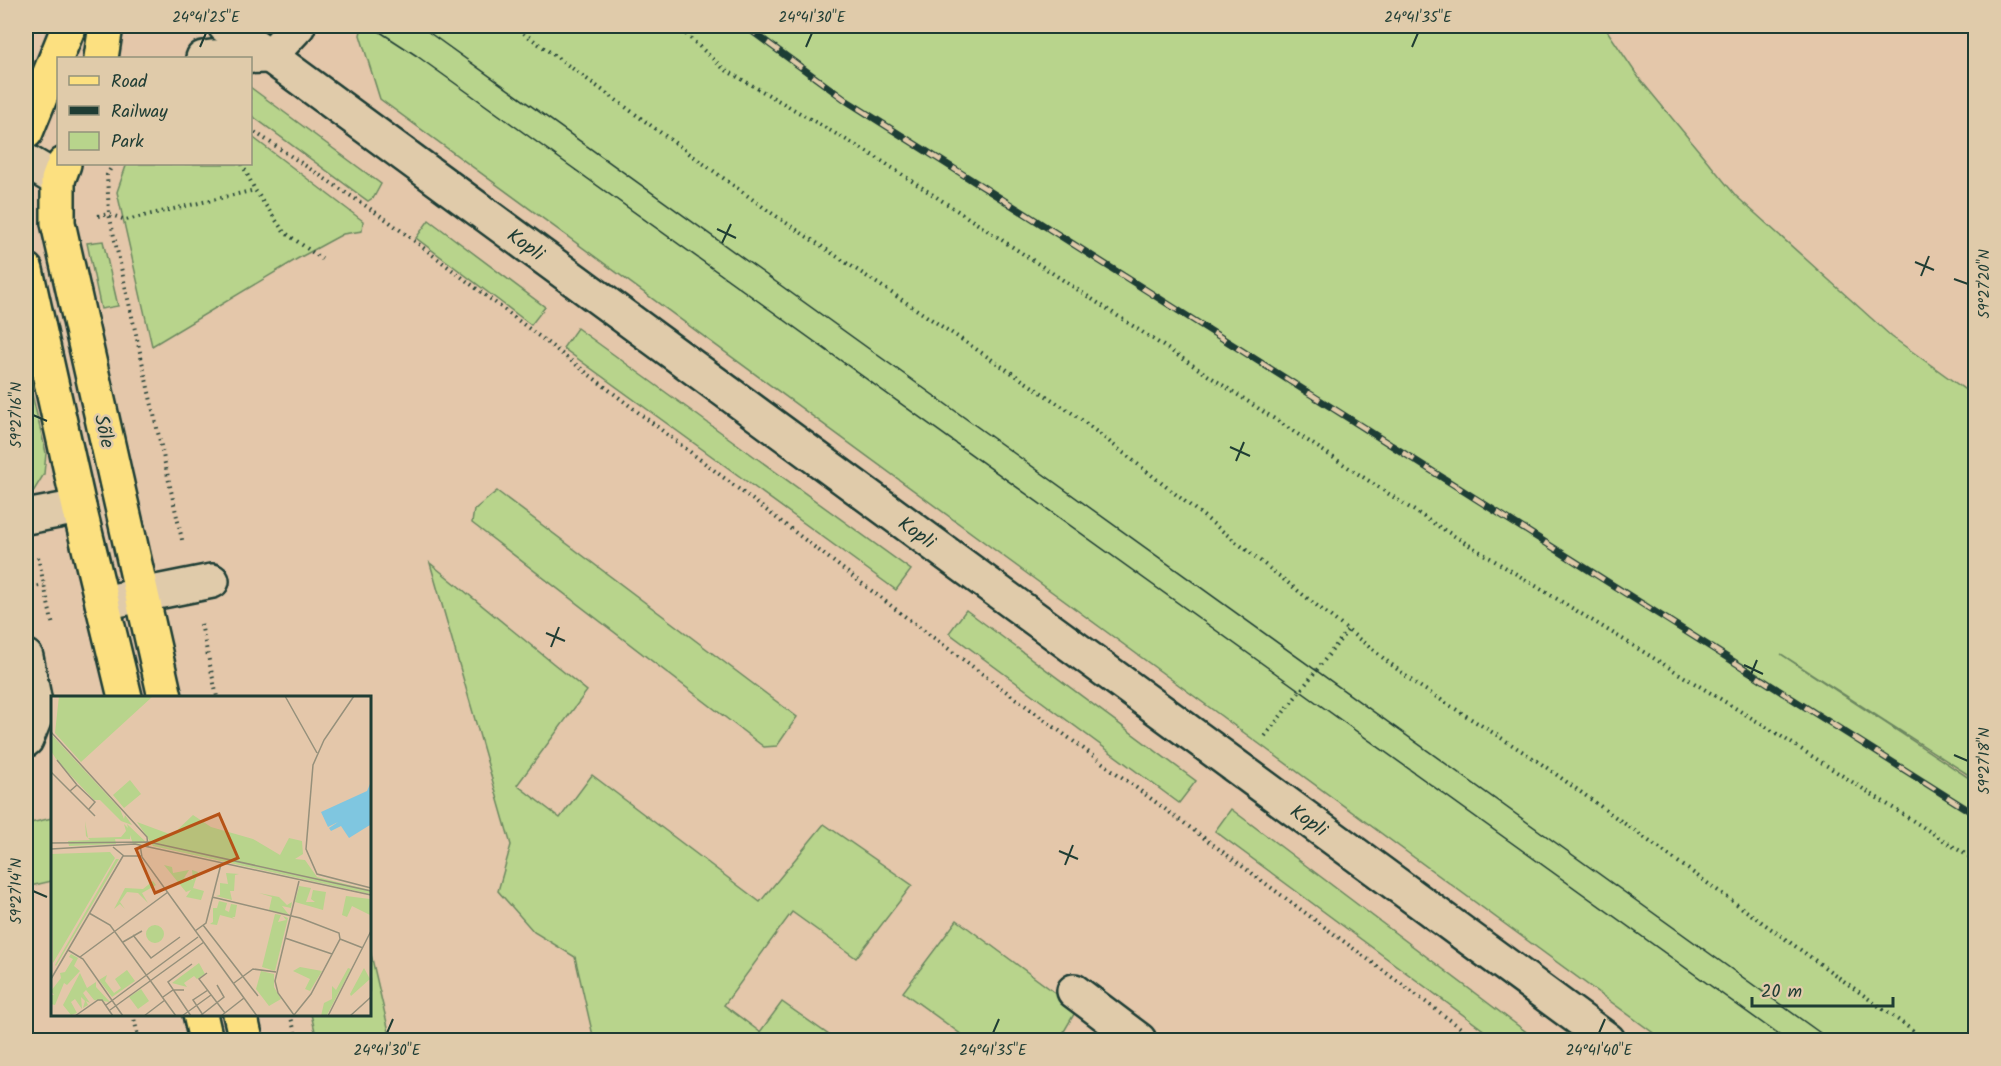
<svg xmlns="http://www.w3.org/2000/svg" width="2001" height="1066" font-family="Kalam,sans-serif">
	<rect width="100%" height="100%" fill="#e4c7aa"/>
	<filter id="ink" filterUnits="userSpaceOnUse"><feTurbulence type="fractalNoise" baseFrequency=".0167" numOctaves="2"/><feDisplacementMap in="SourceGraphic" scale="12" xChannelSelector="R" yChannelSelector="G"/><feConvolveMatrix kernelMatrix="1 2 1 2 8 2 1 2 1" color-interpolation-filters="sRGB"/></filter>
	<g filter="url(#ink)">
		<g fill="#b8d48c" stroke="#6c8860" stroke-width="1.5">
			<path d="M362,26h1242l35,52 97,118 156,141 83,60v382l-194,-125 194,128v258h-312l-1283,-941 -20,-64z"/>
			<path d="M250,87l131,97 -7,13 -6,4 -117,-86z"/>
			<path d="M251,136l112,85 -1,10 -19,3 -46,25 -145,87 -35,-154 9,-26 2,-2h122z"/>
			<path d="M429,220l116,87 -14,18 -115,-87z"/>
			<path d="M103,241l15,65 -17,3 -14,-66z"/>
			<path d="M577,328l334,242 -15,20 -333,-242z"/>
			<path d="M26,369l20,84 -2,21 -11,18 -7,-35z"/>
			<path d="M497,491l300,226 -20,29 -13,1 -292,-224 2,-13z"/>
			<path d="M430,563l157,128 -70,94 43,33 32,-43 168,127 64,-78 88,61 -56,73 -64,-46 -68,93 36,27 22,-30 54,38h-242l-19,-83 -41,-25 -36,-41 13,-46z"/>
			<path d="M966,610l230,171 -17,22 -230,-170z"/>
			<path d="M1231,809l298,225 3,6h-35l-282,-209z"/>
			<path d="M52,818v63l-26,6v-63z"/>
			<path d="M957,920l120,89 -18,31h-90l-66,-48z"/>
			<path d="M369,946l22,94h-74l-6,-26h58z"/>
		</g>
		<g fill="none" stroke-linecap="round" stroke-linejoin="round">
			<g stroke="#1f3d34" stroke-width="38">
				<g id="minor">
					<path d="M225,26l45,30 1338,984"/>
					<path d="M270,56l28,-30"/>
					<path d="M203,58l8,-1 59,-1"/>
					<path d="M26,161l32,19"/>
					<path d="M26,517l53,-10"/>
					<path d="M102,603l110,-22"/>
					<path d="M26,657l11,56 -11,27"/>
					<path d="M1074,991l65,49"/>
				</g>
			</g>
			<g stroke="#1f3d34" stroke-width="38">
				<g id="major">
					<path d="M101,58l5,-32"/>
					<path d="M26,132l43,-106"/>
					<path d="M64,164l-6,16v43l107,474"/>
					<path d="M26,270l53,237 46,190"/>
					<path d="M200,1014l6,26"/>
					<path d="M240,1014l6,26"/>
				</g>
			</g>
			<g stroke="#1f3d34" stroke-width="4" stroke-dasharray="1.5 4.5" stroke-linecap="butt">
				<path d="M514,26l256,186 308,205 338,267 120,76 390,280"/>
				<path d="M677,26l47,43 150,87 559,367 338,207 205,131"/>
				<path d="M250,129l137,91 524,401 566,419"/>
				<path d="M113,164l-6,11 2,39 74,330"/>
				<path d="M242,164l13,26 29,42 38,27"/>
				<path d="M98,216l11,-2 17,6 129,-30"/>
				<path d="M38,557l15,69"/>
				<path d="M26,589l18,-4"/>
				<path d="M201,624l16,73"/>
				<path d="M1265,736l83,-106"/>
				<path d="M133,1014l6,26"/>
				<path d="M290,1014l7,26"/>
			</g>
			<use href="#minor" stroke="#e0cbaa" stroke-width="33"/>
			<use href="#major" stroke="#fce080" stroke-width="33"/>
			<g stroke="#1f3d34" stroke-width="1.5">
				<path d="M371,26l46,30 1369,984"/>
				<path d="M420,26l1410,1014"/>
			</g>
			<g stroke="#1f3d34" stroke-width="7">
				<path id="rail" d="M745,26l102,75 1129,714"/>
			</g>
			<use href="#rail" stroke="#e0cbaa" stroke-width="4.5" stroke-dasharray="14" stroke-linecap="butt"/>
		</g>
	</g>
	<path fill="none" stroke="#1f3d34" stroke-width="2" d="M200,47l6,-14M806,47l6,-14M1412,47l6,-14M717,229l19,9M722,243l9,-19M1915,262l19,8M1921,276l8,-20M1954,279l14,5M33,415l14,6M1230,447l20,9M1236,461l8,-19M546,633l19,8M551,647l8,-20M1744,665l19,9M1749,679l8,-19M1954,755l14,6M1059,851l19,8M1065,865l8,-20M33,891l14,6M387,1033l6,-14M993,1033l6,-14M1599,1033l6,-14"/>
	<g text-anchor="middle" stroke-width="5" stroke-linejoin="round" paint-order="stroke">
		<g font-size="20" fill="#1f3d34" stroke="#e0cbaa">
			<text transform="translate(526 244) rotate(36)" y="7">Kopli</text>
			<text transform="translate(105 431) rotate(77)" y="7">Sõle</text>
			<text transform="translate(917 532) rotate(36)" y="7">Kopli</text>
			<text transform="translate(1309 820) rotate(36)" y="7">Kopli</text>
		</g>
	</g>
	<g transform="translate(51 696)">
		<rect width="320" height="320" fill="#e4c7aa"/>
		<path d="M8,0h93v1l-71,65 -26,-29zM0,38l69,75 4,10 1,-4 7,10 -11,-4 -21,-21h-6l-36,-38 -7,-11zM79,84l11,14 -17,14 -11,-13zM78,114l8,12 35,13 21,-20 18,12 42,12 27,16 9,-17 13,3 1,13 -8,5 10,1 12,17 53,13v4l-217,-48zM34,125l3,17 33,-1 5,-6 -2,-7 4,4 -1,-4 20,19 -14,1 -3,-9v4h-15l1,5 -47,2 -1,-5 22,-1 -4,-4zM59,156l5,6 -62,105 -2,-109zM65,163h3l-63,107 -1,-1zM113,169l8,2 1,6 16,-3 -5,8 9,2 -1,-10 6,2 -5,16 11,3 -3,9 -15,-3 5,-7 -5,2zM175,177l13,1 -4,1 -1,16h-4l2,9 -16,-4 4,-1v-12l8,1zM102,185l3,4 -14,8 6,10 -10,-10 -11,-1 -7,10 5,7 -5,-5 -6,5 11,-21 18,1zM248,190l12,2 -5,14h9l-4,-3 2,-9 13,2 -3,18 -28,-8zM208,197l20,4 8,8 5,-3 -1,6 -9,-2 7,9 -20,-5 3,-13zM295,200l24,3v16l-18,-9 -5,11 -5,-2zM164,204l12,3 -2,7 4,2 2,-8 6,1 -2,12h-3l3,2 -15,-4 -3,10 -7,-1 3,-2v-14h4l2,-7zM224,218l6,1 -3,7 8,-2 -3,-4 5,2 -13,53 -13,-4zM95 238a9 9 0 1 1 18 0a9 9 0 1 1-18 0ZM20,258l7,4 -4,8 6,5 -13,14 -3,-2 -9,22 -4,-1v-9h3l-3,-4 10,-13 -1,-5 4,2 -4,-2 5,-1 8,-13 -4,-2zM148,267l6,11 -8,5 -3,-3 -10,7 3,4 -15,-4zM249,271l22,4 -12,20 -5,-2 5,-10 -17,-8zM297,272l3,1 -24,46 -6,1 3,-13 8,-4v-13l4,4zM313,272l6,11 -19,17 -1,-2zM76,274l8,11 -23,16 -13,-17 8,-5 -2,6 9,12 7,-5 -6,-9zM210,275l13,3v13l7,12 -12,7 -13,-17zM29,277l7,15 9,-6v5l14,15 -16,-2 -8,-10 -3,3 7,10 -4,-2 2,4 -5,3 2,-7 -4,-4 1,12 -7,-10 -4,3 6,11 -6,2 -8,-10zM90,293l8,12 -11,8 -9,-12z" fill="#b8d48c"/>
		<path d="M319,88v41l-21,13 -8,-12 -10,5 -2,-3 9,-6 -10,5 -7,-15 46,-21z" fill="#7fc6e0"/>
		<path fill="none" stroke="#95907b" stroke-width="1.5" d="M234,0l32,57M303,0l-30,44 -11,25 -7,84 11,25 54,14M0,36l96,105 1,10M6,64l20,25M0,76l44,44M19,95l7,-6 18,17 -6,7M0,147l98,-1 222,49M89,149l2,12 115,159M62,151l11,9h17M0,153l84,-5 236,51M161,201l88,21 39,15 1,6 -29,55 -17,21M38,217l21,12 66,91M152,229l55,71M144,235l11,-8 15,-59M82,239l18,23 29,-21M234,242l47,16M289,243l23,9M72,246l19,-11M17,254l15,9 40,57M29,261l88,-65M156,277l-8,6 26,34M0,283l72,-123M183,287l19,-14 23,3M112,301l10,-7h11M55,309l92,-68M59,314l94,-68M152,319l-10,-15 15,-10M243,319l-16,-22 -3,-12 24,-100M24,320l23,-16h4l11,16M93,320l21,-16M131,320l29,-21M140,320l-23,-34 24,-18M149,320l24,-19 -7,-12M170,320l23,-18M277,320l43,-85M299,320l21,-19"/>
		<path fill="#b65216" fill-opacity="0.15" stroke="#b65216" stroke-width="3" d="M168,118l19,44 -83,35 -19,-44z"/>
		<rect width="320" height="320" fill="none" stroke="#1f3d34" stroke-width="3"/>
	</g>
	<rect width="2001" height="1066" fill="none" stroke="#e0cbaa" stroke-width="66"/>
	<rect x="57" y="57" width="195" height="108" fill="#e0cbaa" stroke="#93927b" stroke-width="1.5"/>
	<rect x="69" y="76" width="30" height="9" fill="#fce080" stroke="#93927b" stroke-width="1.5"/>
	<text x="111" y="87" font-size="18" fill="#1f3d34">Road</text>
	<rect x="69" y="106" width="30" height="9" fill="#1f3d34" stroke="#93927b" stroke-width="1.5"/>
	<text x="111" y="117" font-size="18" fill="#1f3d34">Railway</text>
	<rect x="69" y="132" width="30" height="18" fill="#b8d48c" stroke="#93927b" stroke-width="1.5"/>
	<text x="111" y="147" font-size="18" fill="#1f3d34">Park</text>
	<path d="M1752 997v9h141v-9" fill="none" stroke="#1f3d34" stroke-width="3"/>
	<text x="1761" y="997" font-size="18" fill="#1f3d34" stroke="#e0cbaa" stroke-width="4.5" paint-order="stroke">20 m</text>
	<rect x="33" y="33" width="1935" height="1000" fill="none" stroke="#1f3d34" stroke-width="2"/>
	<g font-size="15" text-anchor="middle" fill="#1f3d34">
		<text x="206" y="22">24°41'25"E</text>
		<text x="812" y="22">24°41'30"E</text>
		<text x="1418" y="22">24°41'35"E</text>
		<text transform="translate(1984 284) rotate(-90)" y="5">59°27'20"N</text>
		<text transform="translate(16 415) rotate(-90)" y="5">59°27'16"N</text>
		<text transform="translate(1984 761) rotate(-90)" y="5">59°27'18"N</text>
		<text transform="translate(16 891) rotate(-90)" y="5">59°27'14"N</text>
		<text x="387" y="1055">24°41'30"E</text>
		<text x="993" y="1055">24°41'35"E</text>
		<text x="1599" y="1055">24°41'40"E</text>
	</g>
</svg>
